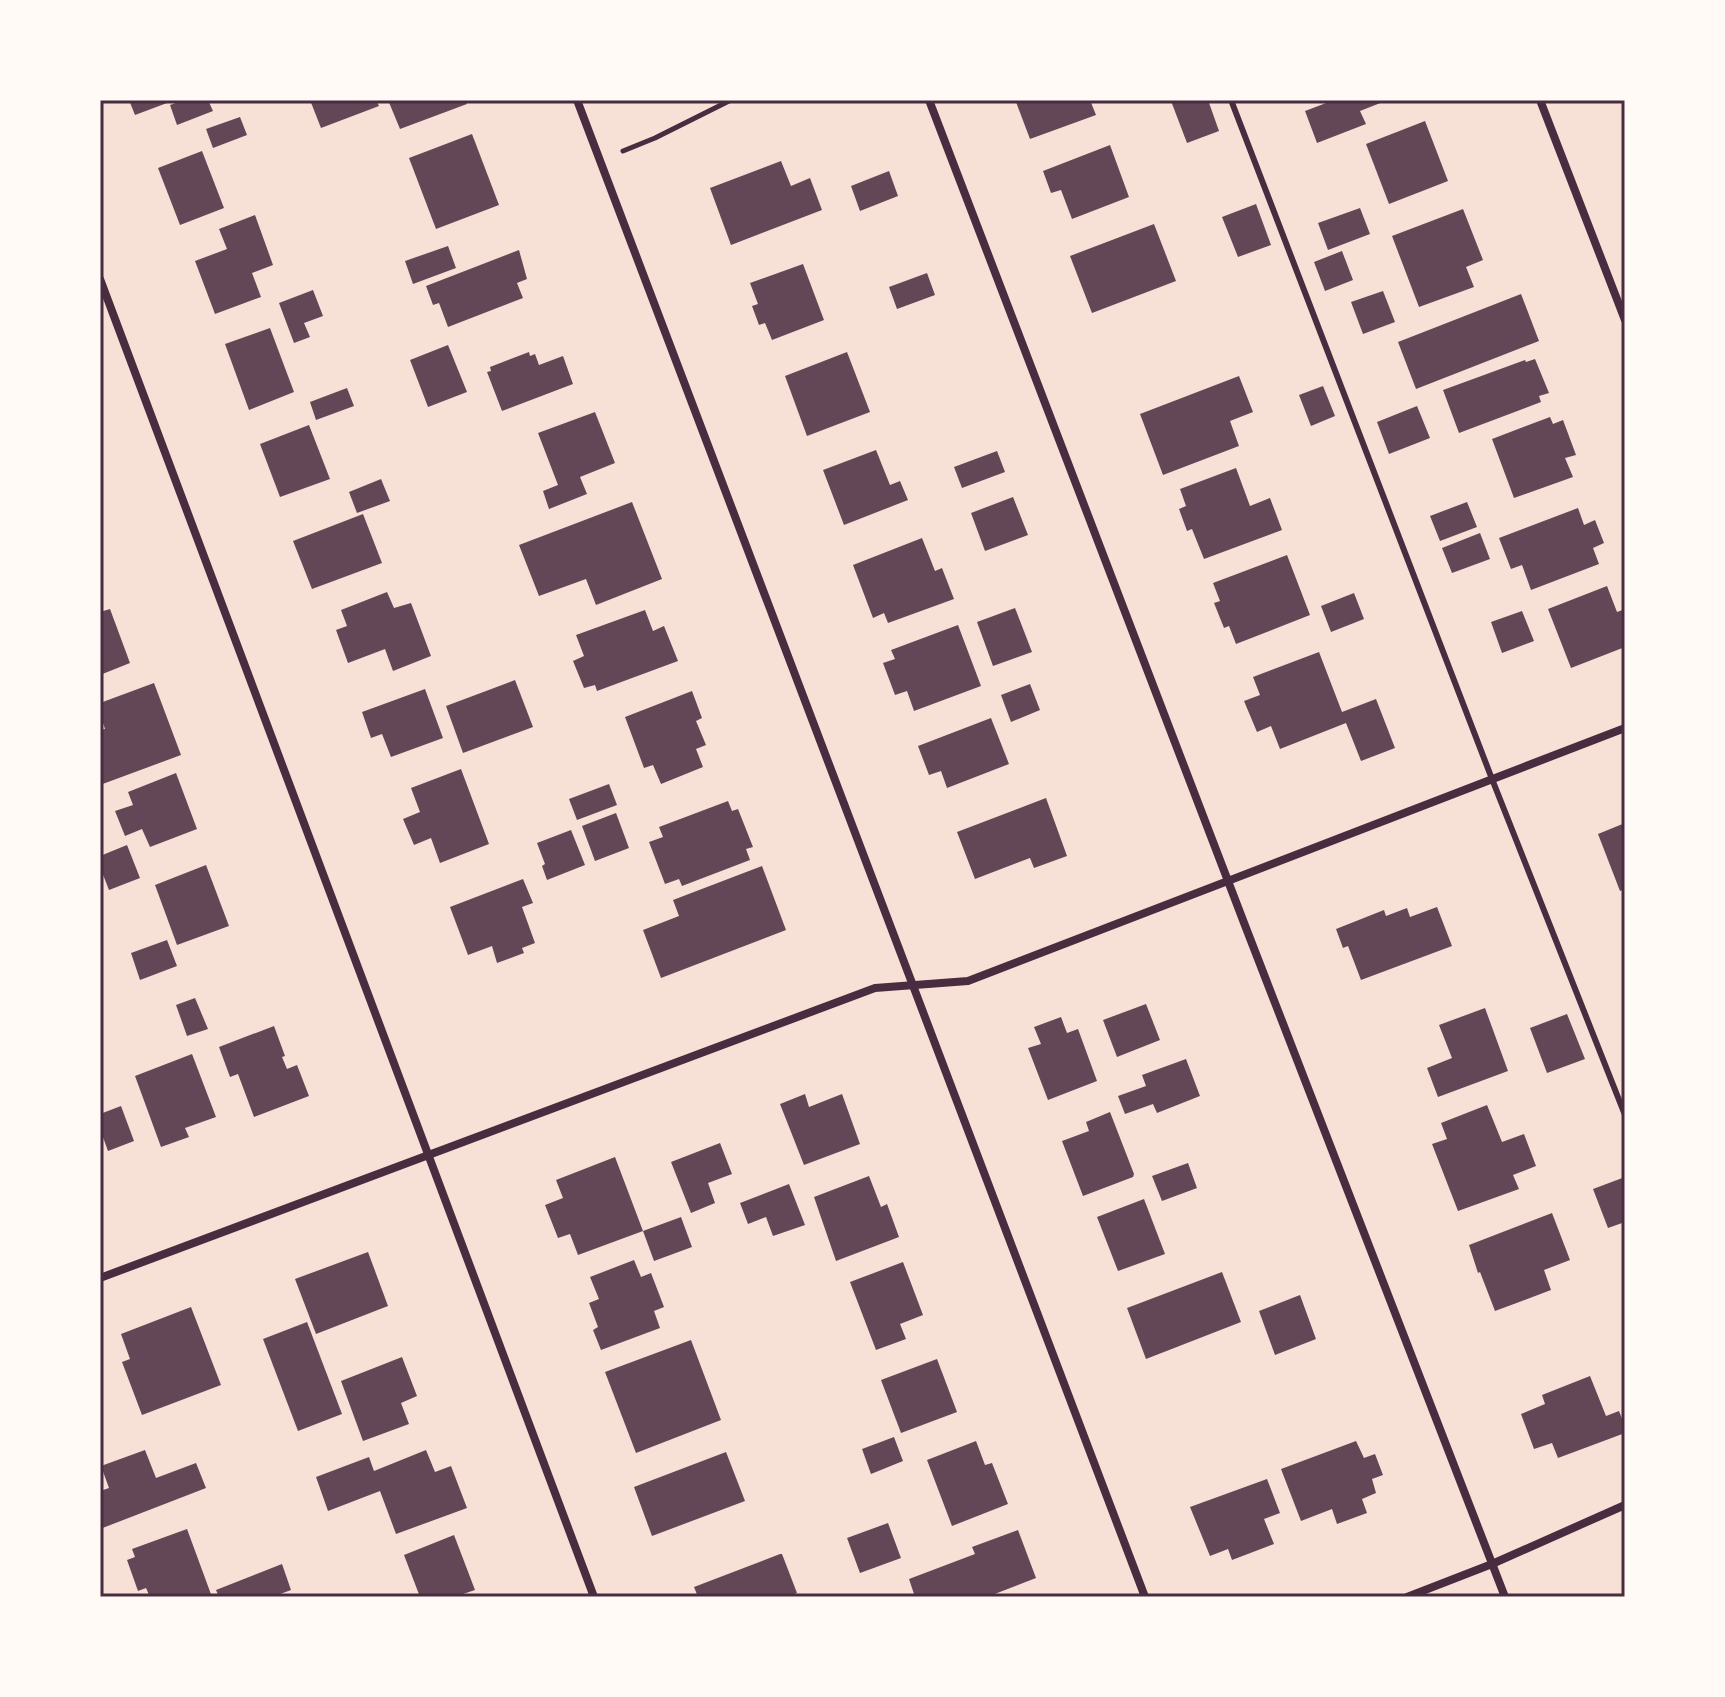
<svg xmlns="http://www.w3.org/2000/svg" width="1725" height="1697" font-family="'Nunito Sans',sans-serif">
	<rect width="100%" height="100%" fill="#f7e1d7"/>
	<g fill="#644757">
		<path d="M129,100h46l-40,15z"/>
		<path d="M184,100h24l5,11 -36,14 -7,-20z"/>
		<path d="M310,100h66l3,6 -58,22z"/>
		<path d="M388,100h77l2,4 -67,25z"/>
		<path d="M1020,100h70l6,15 -66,24 -14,-37z"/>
		<path d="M1174,100h34l11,31 -32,12 -16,-42z"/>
		<path d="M1334,100h54l-28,11 6,13 -49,19 -12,-32z"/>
		<path d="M240,117l7,18 -34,13 -7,-19z"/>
		<path d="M1425,121l23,60 -59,23 -23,-60z"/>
		<path d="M472,134l27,71 -63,24 -27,-71z"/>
		<path d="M1110,145l19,52 -57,22 -11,-29 -10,3 -8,-22z"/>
		<path d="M202,151l22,57 -44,17 -22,-57z"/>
		<path d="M781,161l10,25 19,-8 12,32 -91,35 -21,-57z"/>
		<path d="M889,171l9,25 -38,15 -9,-25z"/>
		<path d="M1256,204l15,41 -33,12 -16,-40z"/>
		<path d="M1360,208l10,26 -42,16 -10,-27z"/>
		<path d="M1463,209l20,51 -17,7 8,20 -55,20 -27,-71z"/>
		<path d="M255,215l18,50 -21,8 9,24 -46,17 -20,-53 32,-12 -8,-20z"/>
		<path d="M1154,224l22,57 -84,32 -22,-57z"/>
		<path d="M448,246l8,22 -43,16 -8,-23z"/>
		<path d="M519,250l8,29 -10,4 6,15 -75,29 -9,-24 -6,2 -7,-19z"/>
		<path d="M1342,251l11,29 -28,11 -11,-29z"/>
		<path d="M803,264l21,56 -52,20 -7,-17 -6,2 -7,-19 6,-2 -8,-21z"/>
		<path d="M927,273l8,22 -38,14 -8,-22z"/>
		<path d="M313,290l10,26 -19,7 6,14 -16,6 -15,-40z"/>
		<path d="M1383,291l12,31 -32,12 -12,-32z"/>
		<path d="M1521,294l18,47 -123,48 -18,-47z"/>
		<path d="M270,328l24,64 -45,18 -24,-66z"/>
		<path d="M448,345l19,47 -39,15 -18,-47z"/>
		<path d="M529,352l1,4 5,-2 4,11 24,-9 10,28 -71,27 -15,-39 4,-1 -1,-4z"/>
		<path d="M847,352l23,60 -63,24 -22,-60z"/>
		<path d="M1535,359l14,34 -10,3 2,6 -82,31 -16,-43 82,-30 1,2z"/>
		<path d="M1239,376l14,36 -23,9 9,25 -76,29 -23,-61z"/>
		<path d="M1323,386l12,30 -24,10 -12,-31z"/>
		<path d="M347,388l7,18 -38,14 -6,-18z"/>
		<path d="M1417,406l13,32 -41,16 -12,-32z"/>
		<path d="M595,412l20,51 -35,14 7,17 -38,15 -6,-18 15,-6 -20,-52z"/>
		<path d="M1550,417l3,7 10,-4 13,35 -11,3 8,19 -59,21 -22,-59z"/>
		<path d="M309,425l21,54 -50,18 -20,-53z"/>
		<path d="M876,450l14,35 10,-4 8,19 -64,25 -21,-55z"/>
		<path d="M997,451l8,21 -43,16 -8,-21z"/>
		<path d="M1236,468l14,38 20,-8 12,32 -78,29 -12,-30 -5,2 -8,-22 7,-3 -6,-17z"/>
		<path d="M381,479l9,22 -33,12 -8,-21z"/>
		<path d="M1013,497l15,38 -43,16 -14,-38z"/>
		<path d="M632,502l30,77 -66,26 -10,-26 -47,17 -20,-51z"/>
		<path d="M1467,502l10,25 -37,14 -10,-25z"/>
		<path d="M1578,508l6,17 11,-5 9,23 -11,5 6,16 -68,26 -9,-25 -11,4 -12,-31z"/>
		<path d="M363,514l19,49 -70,26 -19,-48z"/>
		<path d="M1480,533l10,26 -38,14 -10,-25z"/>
		<path d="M922,538l13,33 7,-3 12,31 -66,24 -4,-10 -11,5 -20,-53z"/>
		<path d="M1287,555l23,60 -74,29 -7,-18 -5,2 -10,-25 6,-2 -7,-18z"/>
		<path d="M1607,586l10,26 8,-3v38l-54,21 -23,-59z"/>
		<path d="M387,592l7,16 17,-5 20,53 -38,15 -8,-22 -37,14 -12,-33 11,-4 -6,-16z"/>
		<path d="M1354,593l10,26 -33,13 -10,-26z"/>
		<path d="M1015,608l17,44 -39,14 -16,-44z"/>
		<path d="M110,609l20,54 -30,12v-63z"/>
		<path d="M645,610l8,21 11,-5 14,35 -81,30 -2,-6 -11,3 -11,-27 11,-5 -8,-21z"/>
		<path d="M1522,611l12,30 -32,12 -11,-31z"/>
		<path d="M958,625l23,61 -67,25 -7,-20 -12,4 -12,-32 12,-4 -4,-9z"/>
		<path d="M1319,652l23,60 34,-13 19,49 -34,13 -15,-38 -66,26 -9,-23 -14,6 -13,-31 16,-6 -7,-18z"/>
		<path d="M515,680l18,47 -70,26 -17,-47z"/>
		<path d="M154,683l27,72 -81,30v-55l5,-1 -5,-15v-11z"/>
		<path d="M1030,684l10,26 -29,12 -10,-27z"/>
		<path d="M425,689l18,49 -52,19 -9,-23 -11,4 -9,-26z"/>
		<path d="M692,691l10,27 -6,3 10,24 -10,4 7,18 -42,17 -8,-19 -9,3 -19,-51z"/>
		<path d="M991,718l18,46 -62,24 -6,-17 -12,4 -11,-29z"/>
		<path d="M461,769l28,75 -49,19 -9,-25 -17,7 -11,-26 17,-7 -9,-24z"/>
		<path d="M176,773l21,56 -47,18 -8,-18 -17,7 -10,-25 18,-6 -5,-13z"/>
		<path d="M609,784l8,21 -40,15 -8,-21z"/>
		<path d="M1046,798l21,58 -33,12 -4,-10 -55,21 -18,-47z"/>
		<path d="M728,801l4,10 6,-2 15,38 -7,2 4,11 -68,26 -3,-7 -14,5 -16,-42 14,-5 -4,-10z"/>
		<path d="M616,813l13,35 -34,13 -13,-35z"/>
		<path d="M1625,823v66l-5,2 -22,-57z"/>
		<path d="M571,830l14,35 -38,15 -5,-14 3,-2 -8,-21z"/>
		<path d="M127,845l13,33 -31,12 -9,-23v-11z"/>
		<path d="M206,865l23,61 -52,19 -22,-60z"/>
		<path d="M762,866l24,64 -125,48 -18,-48 36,-14 -6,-16z"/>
		<path d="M523,879l10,24 -11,4 13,36 -13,5 2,5 -27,10 -5,-17 -24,9 -18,-48z"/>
		<path d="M1437,907l15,39 -91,34 -13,-34 -5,2 -7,-19 48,-19 2,6 21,-8 3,9z"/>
		<path d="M167,940l10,26 -37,14 -9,-27z"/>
		<path d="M195,998l13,31 -21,7 -11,-31z"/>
		<path d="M1146,1004l14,36 -43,17 -14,-37z"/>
		<path d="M1485,1008l23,63 -70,26 -11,-29 25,-10 -13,-33z"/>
		<path d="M1567,1014l18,45 -38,14 -17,-45z"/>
		<path d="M1061,1017l6,16 11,-4 19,52 -49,19 -20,-52 13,-4 -7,-17z"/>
		<path d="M274,1026l11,30 -3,1 5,12 10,-4 12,31 -55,21 -16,-43 -8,3 -11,-30z"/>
		<path d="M192,1054l24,63 -31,11 4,9 -28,10 -26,-71z"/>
		<path d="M1186,1059l14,37 -43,17 -4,-9 -28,10 -7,-18 28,-10 -4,-11z"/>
		<path d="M805,1094l4,13 33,-13 18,50 -56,21 -24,-61z"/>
		<path d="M1487,1105l15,37 22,-8 12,32 -23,9 6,14 -61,22 -26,-67 15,-5 -6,-16z"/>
		<path d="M121,1106l13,35 -26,10 -8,-22v-15z"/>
		<path d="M1110,1112l24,62 -1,3 -50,19 -21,-55 27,-10 -3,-9z"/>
		<path d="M720,1143l12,31 -24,9 7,20 -24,10 -20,-51z"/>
		<path d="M615,1157l28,74 38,-14 11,30 -38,14 -11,-30 -65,24 -8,-21 -12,4 -13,-33 18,-7 -7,-18z"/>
		<path d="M1188,1163l9,25 -35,13 -10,-25z"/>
		<path d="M869,1176l12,31 6,-3 12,33 -63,24 -22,-64z"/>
		<path d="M1625,1177v45l-17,6 -15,-39z"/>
		<path d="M789,1184l16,41 -32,11 -7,-19 -18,7 -8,-21z"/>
		<path d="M1144,1199l21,55 -47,17 -21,-54z"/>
		<path d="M1552,1213l18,47 -26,10 7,20 -56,21 -15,-39 -2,1 -9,-28z"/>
		<path d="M368,1252l20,54 -72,28 -21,-55z"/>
		<path d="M634,1260l7,17 10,-4 13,34 -10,4 6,17 -59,22 -8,-20 5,-3 -9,-24 10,-4 -9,-22z"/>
		<path d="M903,1262l20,53 -23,9 6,15 -30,11 -26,-68z"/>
		<path d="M1222,1272l19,50 -95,37 -19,-51z"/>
		<path d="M1300,1295l16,44 -41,16 -16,-44z"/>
		<path d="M191,1307l30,78 -79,30 -20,-53 8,-3 -9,-25z"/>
		<path d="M307,1322l35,92 -44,17 -35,-92z"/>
		<path d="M691,1340l30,80 -85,33 -31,-81z"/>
		<path d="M402,1357l15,39 -16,7 8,21 -46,17 -22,-60z"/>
		<path d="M937,1359l20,53 -56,21 -20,-53z"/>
		<path d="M1590,1376l16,40 13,-5 6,15v7l-67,25 -6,-15 -18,6 -13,-35 24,-10 -3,-9z"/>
		<path d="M894,1437l9,24 -32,13 -9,-25z"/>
		<path d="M976,1441l9,24 7,-2 16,41 -56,22 -25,-66z"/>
		<path d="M1356,1441l8,17 11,-4 8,21 -11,4 4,14 -14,6 5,14 -30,11 -5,-15 -31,12 -20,-52z"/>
		<path d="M145,1450l11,28 40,-15 10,25 -106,41v-38l9,-3 -8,-22z"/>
		<path d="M426,1450l9,22 16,-6 16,42 -71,26 -16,-43 -52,20 -12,-34 53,-20 5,14z"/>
		<path d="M726,1452l19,49 -93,35 -18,-49z"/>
		<path d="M1267,1479l13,34 -16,6 10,25 -42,16 -4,-11 -18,7 -20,-49z"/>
		<path d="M888,1523l13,35 -41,15 -13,-35z"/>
		<path d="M187,1529l25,68h-62l-4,-9 -8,3 -11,-31 8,-3 -3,-8z"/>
		<path d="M1018,1530l18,48 -49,19h-72l-6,-18 66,-25 -3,-7z"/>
		<path d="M454,1535l21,55 -21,7h-34l-16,-42z"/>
		<path d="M780,1554h2l15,39 -11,4h-88l-4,-10z"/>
		<path d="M282,1564l9,26 -19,7h-53l-3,-7z"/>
	</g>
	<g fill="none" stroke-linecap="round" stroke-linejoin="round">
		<path stroke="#4a2c40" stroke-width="5" d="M623,151l32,-13 76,-38"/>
		<path stroke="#4a2c40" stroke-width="6" d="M1231,100l261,679 133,336"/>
		<g stroke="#4a2c40" stroke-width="8">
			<path d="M577,100l568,1497"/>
			<path d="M929,100l317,828 259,669"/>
			<path d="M1540,100l85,220"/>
			<path d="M100,279l494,1318"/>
			<path d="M100,1278l775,-290 93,-7 657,-253"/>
			<path d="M1407,1597l85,-33 133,-59"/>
		</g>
	</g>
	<rect width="1725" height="1697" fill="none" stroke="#fffaf5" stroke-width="204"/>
	<rect x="102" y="102" width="1521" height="1493" fill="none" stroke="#4a2c40" stroke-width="3"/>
</svg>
